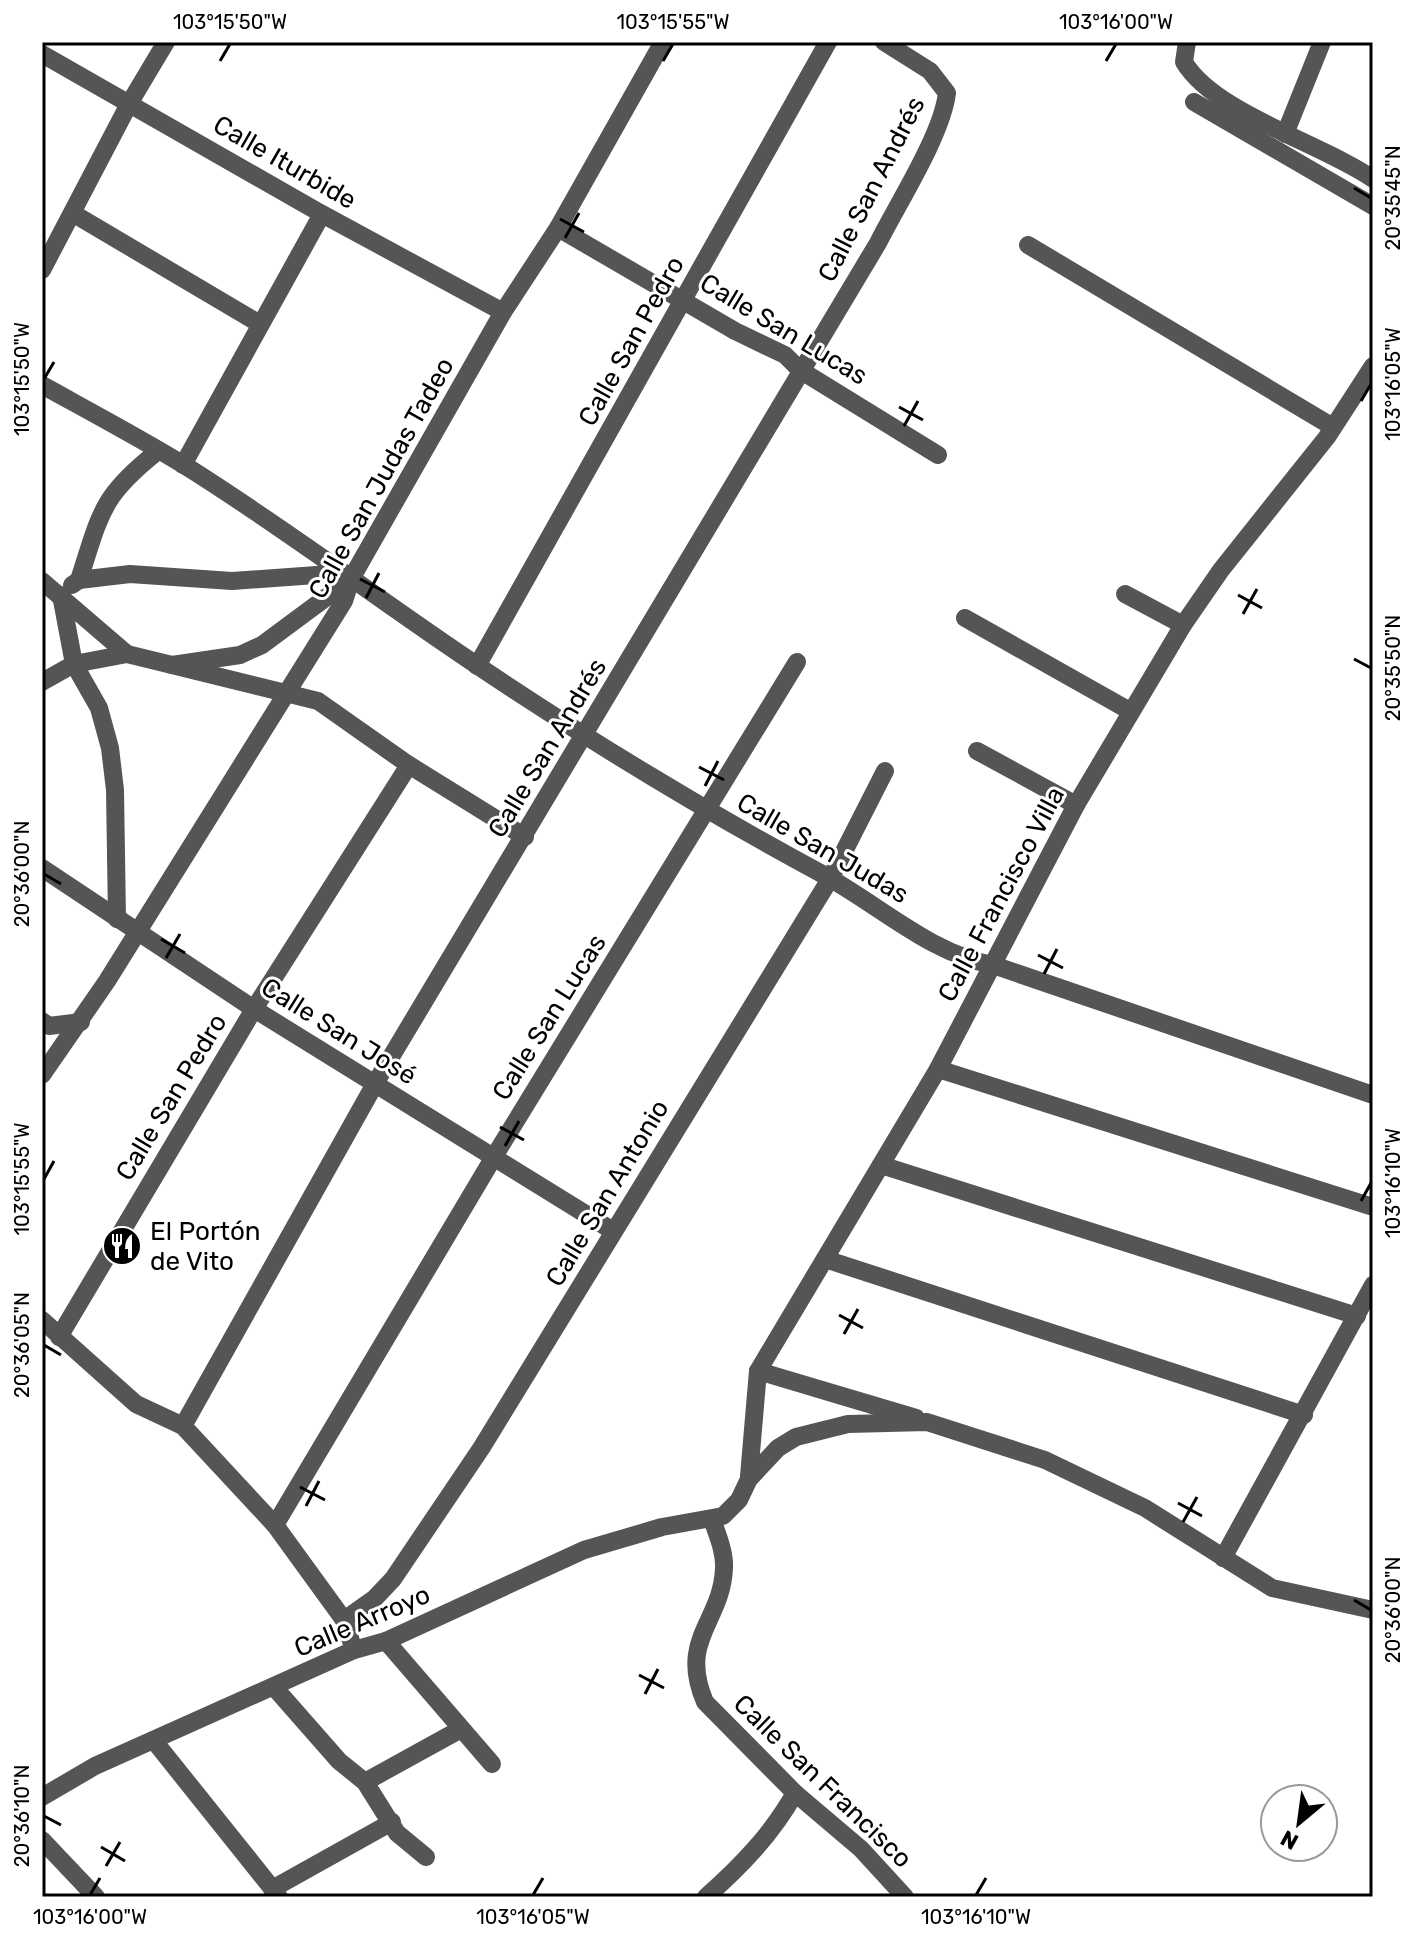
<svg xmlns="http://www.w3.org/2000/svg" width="1415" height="1939" font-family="Rubik,sans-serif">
	<rect width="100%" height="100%" fill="#fff"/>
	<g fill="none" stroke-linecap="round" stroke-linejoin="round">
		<g stroke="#555" stroke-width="18">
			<path d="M1187,42l-3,20c30,51 141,83 189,117"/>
			<path d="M42,54l280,160 181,98"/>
			<path d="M1194,102l179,104"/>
			<path d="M1285,134l37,-92"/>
			<path d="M74,214l186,110"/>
			<path d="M558,228l177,103 50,24 15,15 138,85"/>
			<path d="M1028,245l305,182"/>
			<path d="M42,270l87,-166 37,-62"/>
			<path d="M42,385c47,26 96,52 142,80 101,63 195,135 294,201 112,75 227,145 346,209 55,30 107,79 169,90l380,130"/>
			<path d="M183,465l139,-251"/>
			<path d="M79,580l51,-6 102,7 112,-8"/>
			<path d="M42,581l85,73"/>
			<path d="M72,585l7,-5c22,-68 22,-84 79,-129"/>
			<path d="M1125,594l58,31"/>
			<path d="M61,595l13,69 25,44 11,40 5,42 2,129"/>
			<path d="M965,618l165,93"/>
			<path d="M172,665l146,36 91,64 116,72"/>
			<path d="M477,666l351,-624"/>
			<path d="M42,682l32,-18 53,-10 45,11 68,-10 22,-10 89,-66"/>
			<path d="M977,751l99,54"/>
			<path d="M42,868l212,141 359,222"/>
			<path d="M42,1021l7,5 32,-4"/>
			<path d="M938,1069l435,138"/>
			<path d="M42,1075l65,-94 237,-380 7,-22 152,-267 55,-84 105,-186"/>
			<path d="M881,1165l476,151"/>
			<path d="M825,1259l479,156"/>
			<path d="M42,1320l94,84 47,22 92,99 69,95 10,30"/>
			<path d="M59,1337l195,-328 155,-244"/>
			<path d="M758,1371l158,47"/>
			<path d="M183,1426l193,-344 502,-839c20,-40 64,-108 69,-150l-17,-22 -46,-29"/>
			<path d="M749,1476l9,-105 180,-302 138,-264 107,-180 38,-55 106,-133 46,-71"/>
			<path d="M712,1519c5,15 13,33 12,49 -2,54 -46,71 -19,134l90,91 66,56 44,48"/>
			<path d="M275,1525l217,-365 305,-498"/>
			<path d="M1223,1558l150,-273"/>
			<path d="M344,1620l31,-22 18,-19 89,-132 348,-568 55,-108"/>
			<path d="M386,1641l106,123"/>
			<path d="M274,1687l65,74 26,21 32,51 29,24"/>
			<path d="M155,1742l124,155"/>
			<path d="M365,1782l96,-53"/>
			<path d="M42,1797l53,-31 259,-116 32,-9 198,-91 78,-23 61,-11 16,-16 10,-21 29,-31 18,-11 52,-13 79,-2 118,38 100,48 127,80 101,22"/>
			<path d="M42,1840l54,57"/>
			<path d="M272,1889l120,-67"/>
			<path d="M706,1897c35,-31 66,-63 89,-104"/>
		</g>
	</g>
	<path fill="none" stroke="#000" stroke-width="3" d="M220,61l10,-17M663,61l10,-17M1106,61l10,-17M1354,188l17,10M560,219l24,13M565,238l14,-25M44,379l10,-17M1361,401l10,-17M899,407l24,13M904,426l14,-25M360,579l25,13M1238,595l24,13M366,598l13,-25M1243,614l14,-25M1354,659l17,9M699,767l25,13M705,786l13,-25M44,874l17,10M161,939l24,14M1038,955l25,13M166,958l14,-24M1044,974l13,-25M500,1127l24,13M505,1146l14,-25M44,1179l10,-18M1361,1201l10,-18M839,1315l24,13M844,1334l14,-25M44,1345l17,10M300,1487l25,13M1178,1503l24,13M306,1506l13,-25M1183,1522l14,-25M1354,1600l17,10M639,1675l25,13M645,1694l13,-25M44,1816l17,9M101,1847l24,14M106,1866l14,-24M90,1895l10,-17M533,1895l10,-17M976,1895l10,-17"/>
	<defs>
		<g id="restaurant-disc" transform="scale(2)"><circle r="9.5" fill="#000" stroke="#fff"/><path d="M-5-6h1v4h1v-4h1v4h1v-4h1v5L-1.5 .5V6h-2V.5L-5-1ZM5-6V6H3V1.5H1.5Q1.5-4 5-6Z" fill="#fff"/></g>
	</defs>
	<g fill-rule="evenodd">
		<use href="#restaurant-disc" x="122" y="1246"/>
	</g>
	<g text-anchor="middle" stroke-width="6" stroke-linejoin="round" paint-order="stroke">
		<g font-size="26" fill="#000" stroke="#fff">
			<text transform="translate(285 162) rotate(30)" y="9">Calle Iturbide</text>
			<text transform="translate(871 189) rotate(-63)" y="9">Calle San Andrés</text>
			<text transform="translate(784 329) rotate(31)" y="9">Calle San Lucas</text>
			<text transform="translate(631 341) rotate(-61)" y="9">Calle San Pedro</text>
			<text transform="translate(381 478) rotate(-61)" y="9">Calle San Judas Tadeo</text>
			<text transform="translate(547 748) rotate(-59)" y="9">Calle San Andrés</text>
			<text transform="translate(823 848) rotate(30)" y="9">Calle San Judas</text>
			<text transform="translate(1001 894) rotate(-62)" y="9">Calle Francisco Villa</text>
			<text transform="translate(549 1017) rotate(-58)" y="9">Calle San Lucas</text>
			<text transform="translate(339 1031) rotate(32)" y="9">Calle San José</text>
			<text transform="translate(171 1097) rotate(-59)" y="9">Calle San Pedro</text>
			<text transform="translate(607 1193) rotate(-59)" y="9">Calle San Antonio</text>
			<text transform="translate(362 1621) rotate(-23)" y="9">Calle Arroyo</text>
			<text transform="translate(823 1781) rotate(44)" y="9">Calle San Francisco</text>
		</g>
		<g font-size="26" fill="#000" stroke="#fff" text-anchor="start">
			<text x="150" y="1240">El Portón<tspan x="150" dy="30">de Vito</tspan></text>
		</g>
	</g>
	<rect width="1415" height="1939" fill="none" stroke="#ffffff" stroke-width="88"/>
	<g transform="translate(1299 1823) rotate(209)"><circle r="38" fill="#ffffff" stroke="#999999" stroke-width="2"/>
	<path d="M0-6L14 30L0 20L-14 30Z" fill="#000000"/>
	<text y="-12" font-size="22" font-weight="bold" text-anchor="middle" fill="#000000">N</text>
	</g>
	<rect x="44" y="44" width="1327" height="1851" fill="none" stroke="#000" stroke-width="3"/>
	<g font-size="20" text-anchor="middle" fill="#000">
		<text x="230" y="29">103°15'50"W</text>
		<text x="673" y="29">103°15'55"W</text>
		<text x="1116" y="29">103°16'00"W</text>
		<text transform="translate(1393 198) rotate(-90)" y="7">20°35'45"N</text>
		<text transform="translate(22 379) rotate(-90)" y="7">103°15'50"W</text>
		<text transform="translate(1393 384) rotate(-90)" y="7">103°16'05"W</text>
		<text transform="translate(1393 668) rotate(-90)" y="7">20°35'50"N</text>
		<text transform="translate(22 874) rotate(-90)" y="7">20°36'00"N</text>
		<text transform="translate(22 1179) rotate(-90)" y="7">103°15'55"W</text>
		<text transform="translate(1393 1183) rotate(-90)" y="7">103°16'10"W</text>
		<text transform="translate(22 1345) rotate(-90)" y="7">20°36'05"N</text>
		<text transform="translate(1393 1610) rotate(-90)" y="7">20°36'00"N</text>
		<text transform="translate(22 1816) rotate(-90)" y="7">20°36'10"N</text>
		<text x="90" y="1924">103°16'00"W</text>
		<text x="533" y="1924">103°16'05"W</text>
		<text x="976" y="1924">103°16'10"W</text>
	</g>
</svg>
